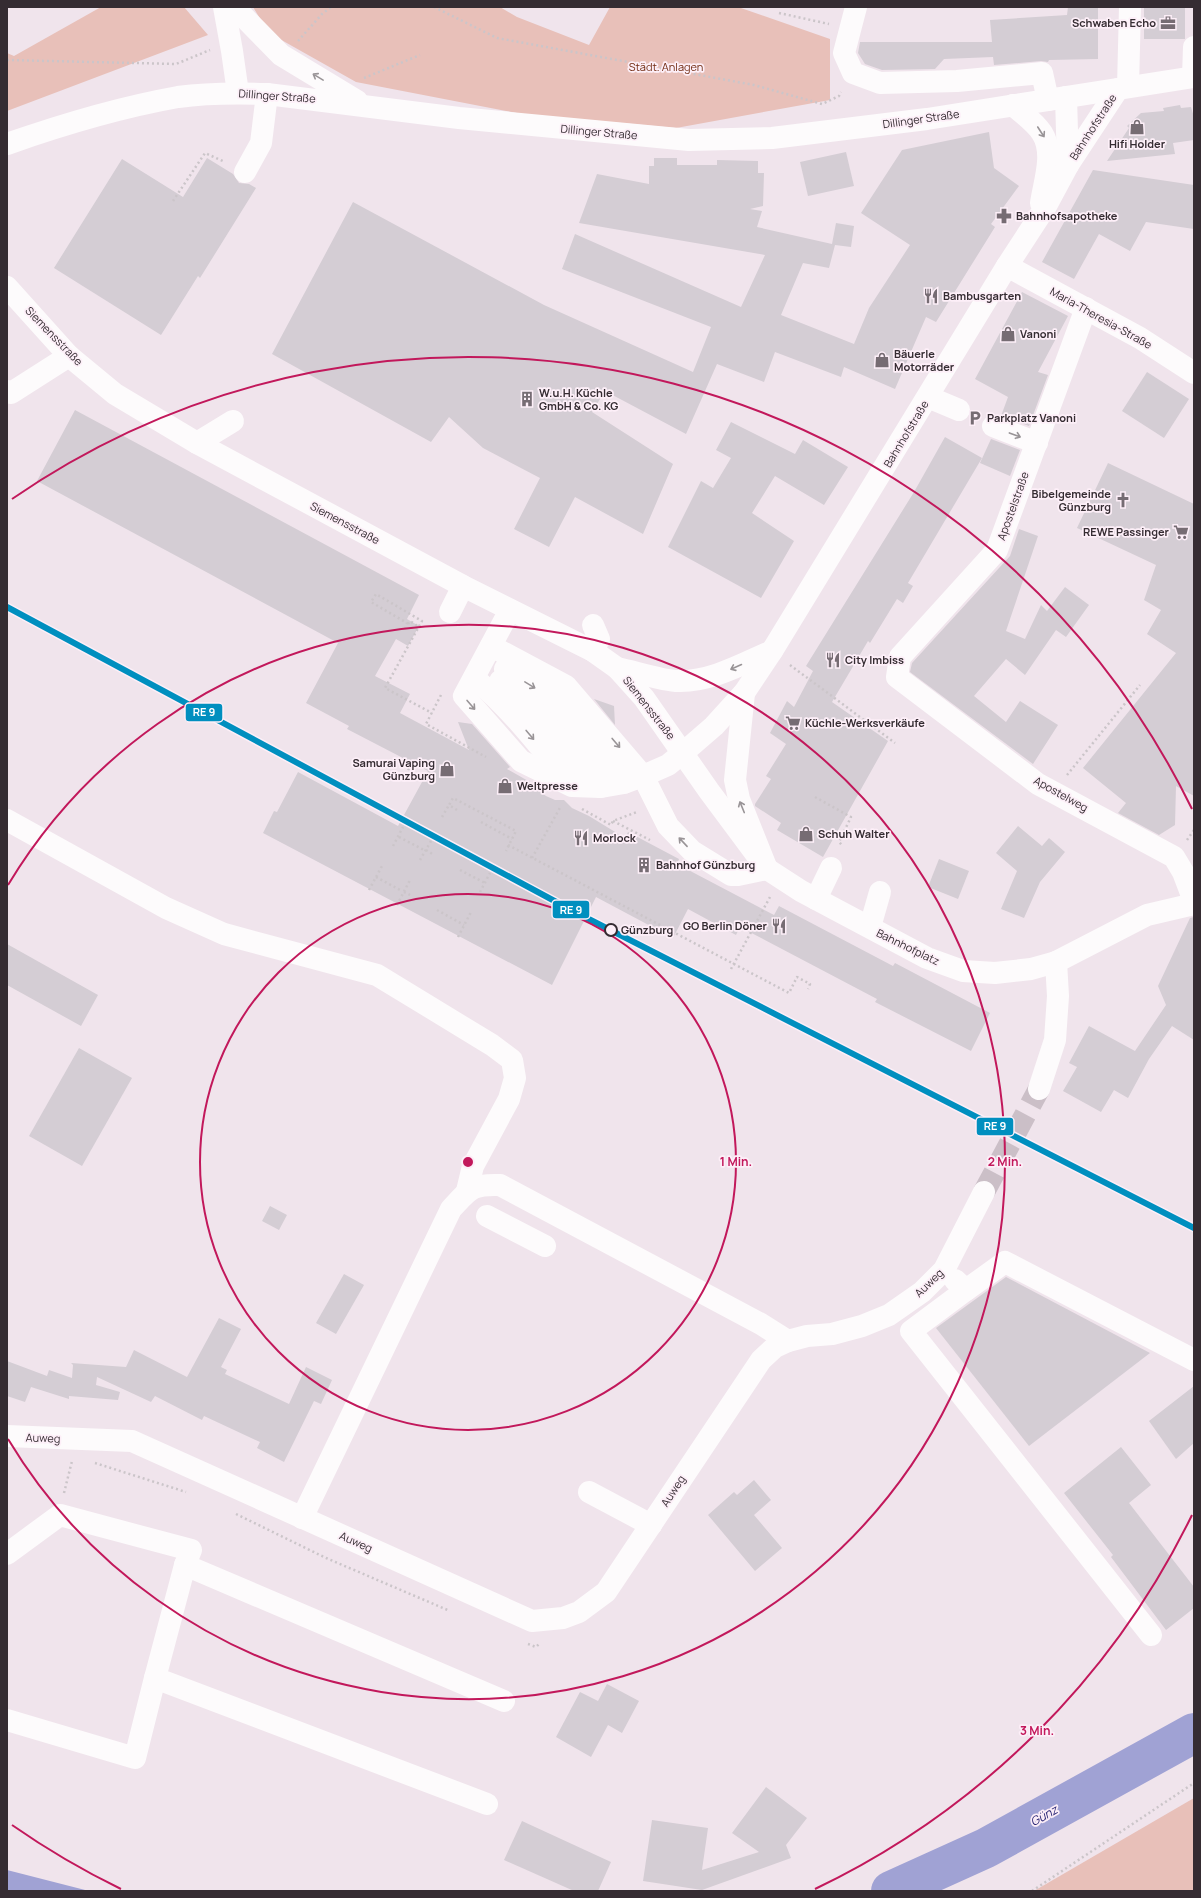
<svg xmlns="http://www.w3.org/2000/svg" width="1201" height="1898" font-family="Manrope,sans-serif">
	<rect width="100%" height="100%" fill="#f0e4ec"/>
	<g fill="#e8c0b9">
		<path d="M101,7h83l24,28 -201,76v-58l7,3z"/>
		<path d="M253,7h247l17,10 72,28 21,-38h128l92,32v61l-154,28 -154,-14 -166,-32 -87,-49z"/>
		<path d="M1194,1798v93h-160z"/>
	</g>
	<path fill="#a0a2d4" d="M7,1870l82,21h-82z"/>
	<g fill="none" stroke-linecap="round" stroke-linejoin="round">
		<path stroke="#a0a2d4" stroke-width="40" d="M891,1891l95,-43 208,-115"/>
	</g>
	<g fill="#d4cdd4">
		<path d="M1068,7h30v52l-49,1 -1,2 -7,-1 -47,4 -1,-8 -49,2 -9,10 -53,1 -17,-6 -7,-11 2,-11h132l-2,-22 77,-5z"/>
		<rect x="1144" y="7" width="41" height="32"/>
		<path d="M1180,105l1,3 10,-1 3,10v23l-21,3 2,11 -68,7 22,-33 -2,-2 14,-13 23,-2 -1,-3z"/>
		<path d="M989,132l5,36 25,18 -28,38 4,3 -59,95 -10,-5 -31,72 -51,-22 -3,10 -66,-25 -11,30 -47,-18 -31,70 -81,-43 -13,21 81,52 -30,70 -68,-37 -26,50 -35,-18 26,-51 -57,-30 -34,-31 -18,25 -159,-88 81,-152 191,103 149,67 18,-45 -149,-58 13,-35 166,73 24,-52 -186,-32 18,-49 52,10v-18h5v-8h23v7h40v-5l41,1v12h6l-1,33 -13,3 12,2 -5,16 75,17 4,-21 18,3 -3,21 -16,-2 -6,23 -26,-5 -22,52 73,29 15,-36 41,-63 -49,-32 41,-63z"/>
		<path d="M846,152l8,34 -46,10 -8,-34z"/>
		<path d="M207,158l26,16 6,9 10,1 7,4 -56,90 -2,-2 -37,59 -107,-67 68,-109 61,38z"/>
		<path d="M1093,170l101,15v44l-48,-7 -16,29 -31,-17 -25,45 -32,-17z"/>
		<path d="M1022,292l46,24 -30,56 10,3 -19,51 -28,-10 7,-19 -33,-18z"/>
		<path d="M1147,372l42,27 -25,39 -42,-27z"/>
		<path d="M75,410l344,185 -12,24 12,7 -11,20 -12,-7 -21,37 35,18 -10,19 69,37 -11,-28 14,2 38,43 -3,2 23,13 -1,1 17,13 9,4h9l8,8 17,8 36,22 3,-6 51,27 -2,5 97,51 5,-9 114,60 2,-3 95,50 -19,38 -96,-49 2,-3 -137,-72 -4,8 -48,-26 -15,29 -77,-41 -44,88 -289,-152 11,-22 3,1 21,-40 100,54 30,-55 -81,-42 2,-3 -43,-23 32,-60 -301,-162z"/>
		<path d="M731,422l64,32 8,-14 45,27 -24,38 -49,-29 -23,37 42,28 -33,57 -93,-51 33,-66 12,7 18,-30 -15,-8z"/>
		<path d="M945,437l37,21 -74,125 5,3 -10,17 -6,-4 -27,44 -2,-2 -36,61 56,39 -65,116 -46,-27 4,-7 -26,-17v-2l16,-25 -5,-3 20,-32 -16,-11 17,-32 7,6 19,-36 -7,-5 108,-174z"/>
		<path d="M991,439l29,11 -10,26 -30,-13z"/>
		<path d="M1108,463l86,41v292l-18,-10 -1,39 -16,10 -41,-22 8,-10 -43,-35 93,-115 -29,-19 14,-24 -17,-10 12,-35 -79,-37z"/>
		<path d="M1019,529l19,7 -32,95 19,8 16,-34 6,6 18,-24 24,18 -23,32 -10,-7 -31,45 -19,-16 -32,37 32,26 14,-21 38,24 -25,39 -123,-92 2,-9 98,-107z"/>
		<path d="M594,699l20,7 1,19z"/>
		<path d="M1018,826l24,20 7,-8 16,14 -25,30 -16,36 -23,-9 16,-38 -21,-18z"/>
		<path d="M939,859l30,12 -11,28 -30,-12z"/>
		<path d="M1194,917v123l-22,-14 -23,33 -21,39 -14,-8 -13,22 -38,-21 14,-24 -8,-4 20,-37 46,25 31,-46 -8,-19 32,-68z"/>
		<path d="M7,944l91,51 -17,31 -74,-41z"/>
		<path d="M79,1048l53,30 -50,88 -53,-30z"/>
		<path d="M270,1206l17,9 -8,15 -17,-9z"/>
		<path d="M344,1274l20,11 -28,49 -20,-11z"/>
		<path d="M1006,1277l144,76 -121,93 -93,-118z"/>
		<path d="M219,1318l22,11 -20,38 6,3 -2,4 64,30 17,-37 26,13 -11,24 -7,-3 -30,61 -27,-14 3,-6 -56,-26 -2,4 -47,-24 -4,6 -54,-25 -1,8 24,7 -2,8 -49,-4v3l-38,-12 -6,15 -18,-6v-35l40,15 2,-6 23,8 1,-13 -2,-2 55,4 8,-17 53,27z"/>
		<path d="M1194,1386v57l-18,16 -27,-38z"/>
		<path d="M1121,1447l30,38 -22,18 65,84v21l-28,22 -55,-73 2,-2 -49,-62z"/>
		<path d="M754,1480l17,20 -17,15 28,33 -27,23 -47,-56 26,-23 3,3z"/>
		<path d="M607,1684l32,17 -17,32 -14,-8 -17,32 -35,-20 24,-45 18,9z"/>
		<path d="M766,1787l41,31 -21,27 5,13 -89,32 -59,-9 9,-61 56,8 -6,42 57,-18 -27,-19z"/>
		<path d="M522,1821l89,41 -13,29h-24l-70,-31z"/>
	</g>
	<g fill="none" stroke-linecap="round" stroke-linejoin="round">
		<path stroke="#cbbfc7" stroke-width="22" stroke-dasharray="22 11" stroke-linecap="butt" d="M984,1192l55,-103"/>
		<g stroke="#cbc5c9" stroke-width="2.5" stroke-dasharray="2 3" stroke-linecap="butt">
			<path d="M434,7l63,31 257,47 68,19 17,-8 2,-4"/>
			<path d="M779,13l50,11"/>
			<path d="M298,41l24,-27 9,-7"/>
			<path d="M7,60l169,4 34,-14"/>
			<path d="M364,78l56,-23"/>
			<path d="M173,201l32,-48 20,9"/>
			<path d="M408,624l2,-3 9,6"/>
			<path d="M405,629l2,-6 -36,-21 5,-8 46,27 -37,67 47,25"/>
			<path d="M790,665l105,78"/>
			<path d="M441,695l-15,29 60,33"/>
			<path d="M408,770l4,-7"/>
			<path d="M1067,775l73,-90"/>
			<path d="M815,797l36,20 -12,25 3,3"/>
			<path d="M582,809l29,16 2,-4 24,-9"/>
			<path d="M457,810l-8,-5 4,-7 63,33 -10,20"/>
			<path d="M442,817l7,-12"/>
			<path d="M613,821l37,19"/>
			<path d="M481,822l31,17"/>
			<path d="M399,837l25,13"/>
			<path d="M1187,840l7,-10"/>
			<path d="M508,845l281,148 8,-16 13,7 -2,5"/>
			<path d="M393,846l10,-19"/>
			<path d="M426,850l8,5"/>
			<path d="M532,858l29,-52"/>
			<path d="M420,860l11,-19"/>
			<path d="M460,870l25,13"/>
			<path d="M376,877l26,14"/>
			<path d="M369,890l13,-24"/>
			<path d="M404,892l6,3"/>
			<path d="M480,892l10,-19"/>
			<path d="M397,905l13,-25"/>
			<path d="M437,910l27,15"/>
			<path d="M458,937l13,-25"/>
			<path d="M731,969l39,-72"/>
			<path d="M95,1463l91,29"/>
			<path d="M64,1493l8,-32"/>
			<path d="M236,1514l90,44 124,53"/>
			<path d="M528,1644l8,3 4,-4"/>
			<path d="M1032,1891l162,-108"/>
		</g>
		<g stroke="#fdfbfc" stroke-width="22">
			<path d="M224,7l8,44 6,42"/>
			<path d="M234,7l47,48 76,46"/>
			<path d="M856,7l-12,46 9,20 27,10 77,-2 85,-8 6,27"/>
			<path d="M1193,77l1,-30"/>
			<path d="M1128,87l2,-80"/>
			<path d="M1066,97l2,68"/>
			<path d="M1013,105c10,9 22,17 29,28 13,20 2,49 -1,70"/>
			<path d="M7,144c54,-19 115,-37 171,-47 29,-4 60,-4 89,-3l192,24 230,22 83,-2 155,-19 267,-42"/>
			<path d="M245,172l16,-29 6,-49"/>
			<path d="M1007,266l133,72 54,35"/>
			<path d="M1086,308l-89,242 -97,107 -3,20 141,107 136,73 9,15 11,29"/>
			<path d="M7,391l4,2 58,-37"/>
			<path d="M928,397l31,13"/>
			<path d="M993,426l44,17"/>
			<path d="M197,443l36,-22"/>
			<path d="M510,610l-46,86 57,65 51,25 29,1 23,-4 19,-7 25,-11 16,-13 30,-26 30,-33 28,-42 235,-385 39,-60 22,-41 50,-76"/>
			<path d="M450,612l13,-26"/>
			<path d="M593,625l6,14 -6,12"/>
			<path d="M491,646l75,40 77,90 25,50 24,25 39,24h7l29,-6 -28,-70 -4,-19 9,-87"/>
			<path d="M617,668c16,3 46,13 61,13 33,1 64,-17 94,-30"/>
			<path d="M505,669l43,26 76,88"/>
			<path d="M474,678c35,29 64,66 93,102"/>
			<path d="M500,681l24,18 77,88"/>
			<path d="M7,820l159,88 58,26 153,41 115,70 20,15 3,18 -6,21 -36,67 -6,25"/>
			<path d="M816,899l15,-31"/>
			<path d="M870,927l10,-35"/>
			<path d="M1039,1089l16,-49 3,-44 -2,-34"/>
			<path d="M487,1216l58,30"/>
			<path d="M955,1280l11,10 39,-28 189,98"/>
			<path d="M966,1290l-55,41 240,304"/>
			<path d="M7,1436l125,5 400,180 31,-3 16,-6 27,-20 155,-232 14,-13 13,-6 19,-5 25,-2 30,-8 27,-11 33,-23 22,-22 40,-78"/>
			<path d="M589,1492l62,33"/>
			<path d="M302,1518l149,-309c19,-20 20,-25 49,-24l261,139 27,17"/>
			<path d="M7,1554l53,-39 131,35 -6,15"/>
			<path d="M7,1720l128,38 20,-80"/>
			<path d="M487,1804l-332,-126 30,-113 319,136"/>
		</g>
		<path stroke="#fdfbfc" stroke-width="22" d="M7,287l62,69 46,38 82,49 266,143 130,65 24,17 27,30 65,93 58,78 34,22 126,67 36,13 32,2 36,-4 25,-7 91,-47 47,-11"/>
		<g stroke="#fdeff8" stroke-width="9">
			<path id="rail-1" d="M7,607l568,305 619,316"/>
		</g>
		<use href="#rail-1" stroke="#008fbf" stroke-width="6"/>
	</g>
	<defs><path id="oneway-shaft" d="M-6 0H5M1.5-3L5.5 0L1.5 3" fill="none" stroke-width="1.6" stroke-linecap="round" stroke-linejoin="round"/></defs>
	<g stroke="#999497">
		<use href="#oneway-shaft" transform="translate(318 77) rotate(-149)"/>
		<use href="#oneway-shaft" transform="translate(1041 132) rotate(57)"/>
		<use href="#oneway-shaft" transform="translate(1015 435) rotate(20)"/>
		<use href="#oneway-shaft" transform="translate(736 667) rotate(156)"/>
		<use href="#oneway-shaft" transform="translate(530 685) rotate(31)"/>
		<use href="#oneway-shaft" transform="translate(471 705) rotate(49)"/>
		<use href="#oneway-shaft" transform="translate(530 735) rotate(50)"/>
		<use href="#oneway-shaft" transform="translate(616 743) rotate(50)"/>
		<use href="#oneway-shaft" transform="translate(742 807) rotate(-112)"/>
		<use href="#oneway-shaft" transform="translate(683 842) rotate(-133)"/>
	</g>
	<g fill="none" stroke="#c2185b" stroke-width="2">
		<circle cx="468" cy="1162" r="268"/>
		<path d="M8 885A537 537 0 1 1 8 1439"/>
		<path d="M1192 1515A805 805 0 0 1 815 1889M121 1889A805 805 0 0 1 12 1825M12 499A805 805 0 0 1 1192 809"/>
	</g>
	<defs>
		<g id="office-bare" transform="scale(1.2)"><path d="M-6-3h4V-5.5h4V-3h4V5H-6ZM-1-4.5V-3h2v-1.5ZM-6 0V1H6V0Z" fill="#766c73" stroke="#fdeff8" stroke-width="2.5" paint-order="stroke"/></g>
		<g id="shop-bare" transform="scale(1.2)"><path d="M-5-2.5h2.3a2.7 3.5 0 0 1 5.4 0H5L5.5 6h-11ZM-1.5-2.5h3a1.5 2.3 0 0 0-3 0Z" fill="#766c73" stroke="#fdeff8" stroke-width="2.5" paint-order="stroke"/></g>
		<g id="pharmacy-bare" transform="scale(1.2)"><path d="M-2-6h4v4h4v4h-4v4h-4v-4h-4v-4h4Z" fill="#766c73" stroke="#fdeff8" stroke-width="2.5" paint-order="stroke"/></g>
		<g id="restaurant-bare" transform="scale(1.2)"><path d="M-5-6h1v4h1v-4h1v4h1v-4h1v5L-1.5 .5V6h-2V.5L-5-1ZM5-6V6H3V1.5H1.5Q1.5-4 5-6Z" fill="#766c73" stroke="#fdeff8" stroke-width="2.5" paint-order="stroke"/></g>
		<g id="building-bare" transform="scale(1.2)"><path d="M-4-6H4V6H1V3H-1V6H-4ZM-2.5-4.3h1.7v1.8h-1.7ZM.8-4.3h1.7v1.8H.8ZM-2.5-1h1.7V.8h-1.7ZM.8-1h1.7V.8H.8Z" fill="#766c73" stroke="#fdeff8" stroke-width="2.5" paint-order="stroke"/></g>
		<g id="parking-bare" transform="scale(1.2)"><path d="M-3.5-5.5H1a3.5 3.5 0 0 1 0 7H-1V5.5H-3.5ZM-1-3.4V-.6H.8a1.4 1.4 0 0 0 0-2.8Z" fill="#766c73" stroke="#fdeff8" stroke-width="2.5" paint-order="stroke"/></g>
		<g id="church-bare" transform="scale(1.2)"><path d="M-1.2-6h2.4v3.5h3.3v2.4h-3.3V6h-2.4V-.1h-3.3v-2.4h3.3Z" fill="#766c73" stroke="#fdeff8" stroke-width="2.5" paint-order="stroke"/></g>
		<g id="supermarket-bare" transform="scale(1.2)"><path d="M-6-5.5h2.5l.6 2H6L4.5 2H-2.5L-4.4-4H-6ZM-1.5 3.2a1.3 1.3 0 1 0 .1 0ZM3 3.2a1.3 1.3 0 1 0 .1 0Z" fill="#766c73" stroke="#fdeff8" stroke-width="2.5" paint-order="stroke"/></g>
	</defs>
	<g fill-rule="evenodd">
		<use href="#office-bare" x="1168" y="23"/>
		<use href="#shop-bare" x="1137" y="127"/>
		<use href="#pharmacy-bare" x="1004" y="216"/>
		<use href="#restaurant-bare" x="931" y="296"/>
		<use href="#shop-bare" x="1008" y="334"/>
		<use href="#shop-bare" x="882" y="360"/>
		<use href="#building-bare" x="527" y="399"/>
		<use href="#parking-bare" x="975" y="418"/>
		<use href="#church-bare" x="1123" y="500"/>
		<use href="#supermarket-bare" x="1181" y="532"/>
		<use href="#restaurant-bare" x="833" y="660"/>
		<use href="#supermarket-bare" x="793" y="723"/>
		<use href="#shop-bare" x="447" y="769"/>
		<use href="#shop-bare" x="505" y="786"/>
		<use href="#shop-bare" x="806" y="834"/>
		<use href="#restaurant-bare" x="581" y="838"/>
		<use href="#building-bare" x="644" y="865"/>
		<use href="#restaurant-bare" x="779" y="926"/>
	</g>
	<circle fill="#fdeff8" stroke="#352c32" stroke-width="2" cx="611" cy="930" r="6"/>
	<g text-anchor="middle" stroke-width="3.5" stroke-linejoin="round" paint-order="stroke">
		<g font-size="11" font-weight="bold" fill="#352c32" stroke="#fdeff8" text-anchor="start">
			<text x="1156" y="27" text-anchor="end">Schwaben Echo</text>
			<text x="1137" y="148" text-anchor="middle">Hifi Holder</text>
			<text x="1016" y="220">Bahnhofsapotheke</text>
			<text x="943" y="300">Bambusgarten</text>
			<text x="1020" y="338">Vanoni</text>
			<text x="894" y="358">Bäuerle<tspan x="894" dy="13">Motorräder</tspan></text>
			<text x="539" y="397">W.u.H. Küchle<tspan x="539" dy="13">GmbH &amp; Co. KG</tspan></text>
			<text x="987" y="422">Parkplatz Vanoni</text>
			<text x="1111" y="498" text-anchor="end">Bibelgemeinde<tspan x="1111" dy="13">Günzburg</tspan></text>
			<text x="1169" y="536" text-anchor="end">REWE Passinger</text>
			<text x="845" y="664">City Imbiss</text>
			<text x="805" y="727">Küchle-Werksverkäufe</text>
			<text x="435" y="767" text-anchor="end">Samurai Vaping<tspan x="435" dy="13">Günzburg</tspan></text>
			<text x="517" y="790">Weltpresse</text>
			<text x="818" y="838">Schuh Walter</text>
			<text x="593" y="842">Morlock</text>
			<text x="656" y="869">Bahnhof Günzburg</text>
			<text x="767" y="930" text-anchor="end">GO Berlin Döner</text>
		</g>
		<g font-size="11" fill="#712b11" stroke="#fdeff8">
			<text x="666" y="71">Städt. Anlagen</text>
		</g>
		<g font-size="11" fill="#352c32" stroke="#fdeff8">
			<text transform="translate(277 96) rotate(4)" y="4">Dillinger Straße</text>
			<text transform="translate(921 119) rotate(-8)" y="4">Dillinger Straße</text>
			<text transform="translate(1093 127) rotate(-57)" y="4">Bahnhofstraße</text>
			<text transform="translate(599 132) rotate(5)" y="4">Dillinger Straße</text>
			<text transform="translate(1101 318) rotate(29)" y="4">Maria-Theresia-Straße</text>
			<text transform="translate(54 336) rotate(46)" y="4">Siemensstraße</text>
			<text transform="translate(906 434) rotate(-59)" y="4">Bahnhofstraße</text>
			<text transform="translate(1013 506) rotate(-70)" y="4">Apostelstraße</text>
			<text transform="translate(345 523) rotate(28)" y="4">Siemensstraße</text>
			<text transform="translate(649 708) rotate(52)" y="4">Siemensstraße</text>
			<text transform="translate(1061 794) rotate(29)" y="4">Apostelweg</text>
			<text transform="translate(908 947) rotate(26)" y="4">Bahnhofplatz</text>
			<text transform="translate(929 1283) rotate(-44)" y="4">Auweg</text>
			<text transform="translate(43 1438) rotate(2)" y="4">Auweg</text>
			<text transform="translate(673 1491) rotate(-57)" y="4">Auweg</text>
			<text transform="translate(356 1542) rotate(24)" y="4">Auweg</text>
		</g>
		<g font-size="11" font-weight="bold" fill="#352c32" stroke="#fdeff8" text-anchor="start">
			<text x="621" y="934">Günzburg</text>
		</g>
		<g font-size="12" font-style="italic" fill="#272373" stroke="#fdeff8">
			<text transform="translate(1044 1816) rotate(-29)" y="4">Günz</text>
		</g>
	</g>
	<circle cx="468" cy="1162" r="6" fill="#c2185b" stroke="#fdeff8" stroke-width="2"/>
	<g font-size="12" text-anchor="middle" font-weight="bold" fill="#c2185b" stroke="#fdeff8" stroke-width="3.5" stroke-linejoin="round" paint-order="stroke">
		<text x="736" y="1166">1 Min.</text>
		<text x="1005" y="1166">2 Min.</text>
		<text x="1037" y="1735">3 Min.</text>
	</g>
	<g stroke="#fdeff8" stroke-width="1.5">
		<rect x="185" y="703" width="38" height="19" rx="4" fill="#008fbf"/>
		<rect x="552" y="900" width="38" height="19" rx="4" fill="#008fbf"/>
		<rect x="976" y="1117" width="38" height="19" rx="4" fill="#008fbf"/>
	</g>
	<g font-size="11" text-anchor="middle" font-weight="bold" fill="#fff">
		<text x="204" y="716">RE 9</text>
		<text x="571" y="914">RE 9</text>
		<text x="995" y="1130">RE 9</text>
	</g>
	<rect width="1201" height="1898" fill="none" stroke="#352c32" stroke-width="16"/>
</svg>
